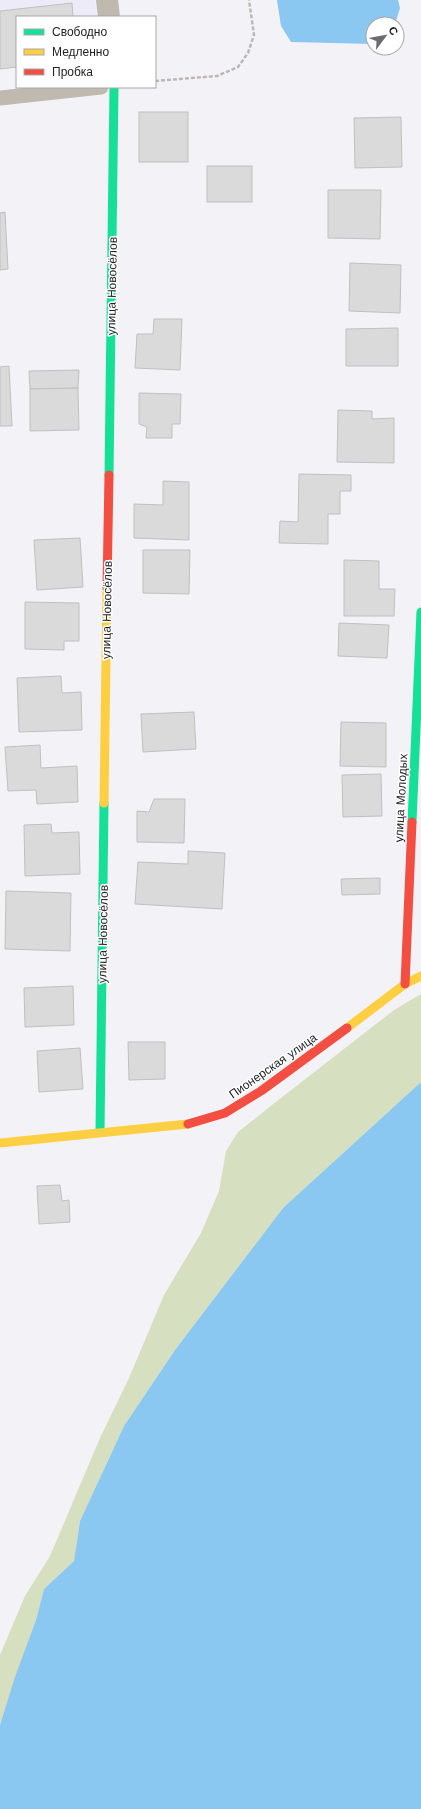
<svg xmlns="http://www.w3.org/2000/svg" width="421" height="1809" font-family="'Work Sans',sans-serif">
	<rect width="100%" height="100%" fill="#f3f3f7"/>
	<path fill="#eeebf9" d="M0,0h95l2,17h-80l-17,52z"/>
	<path fill="#d6dfbf" d="M421,994v88l-138,126 -108,142 -51,76 -44,95 -6,40 -30,28 -8,31 -36,105v-70l25,-59 25,-40 50,-118 29,-60 35,-83 37,-62 18,-42 7,-40 12,-19 34,-27 122,-95z"/>
	<g fill="#8ac7f1">
		<path d="M277,0h121l2,8 -5,16h-22v20l-82,-2 -10,-16z"/>
		<path d="M421,1082v727h-421v-84l15,-48 21,-57 8,-31 30,-28 6,-40 44,-95 51,-76 108,-142z"/>
	</g>
	<g fill="#dbdadb" stroke="#c0bfc1">
		<path d="M72,3l1,14h-56v50l-17,2v-58z"/>
		<rect x="139" y="112" width="49" height="50"/>
		<path d="M401,117l1,50 -47,1 -1,-50z"/>
		<rect x="207" y="166" width="45" height="36"/>
		<path d="M328,190h53l-1,49 -52,-1z"/>
		<path d="M5,212l3,57 -8,1v-57z"/>
		<path d="M350,263l51,2 -1,48 -51,-2z"/>
		<path d="M154,319h28l-2,51 -45,-2 2,-34h16z"/>
		<path d="M398,328v38h-52v-37z"/>
		<path d="M9,366l3,60h-12v-59z"/>
		<path d="M79,370l-1,18 -48,1 -1,-18z"/>
		<path d="M78,388l1,42 -49,1v-42z"/>
		<path d="M139,393l42,1 -1,30h-8v14h-26l1,-11 -8,-3z"/>
		<path d="M338,410l34,1v8l22,-1v45l-57,-1z"/>
		<path d="M299,474l52,1v16h-11v23h-12v30l-49,-1 1,-22 18,1z"/>
		<path d="M163,481l26,1v58l-55,-2v-34l29,1z"/>
		<path d="M80,538l3,49 -46,3 -3,-50z"/>
		<path d="M143,550h47l-1,44 -46,-1z"/>
		<path d="M344,560l35,1v28h16l-1,27h-50z"/>
		<path d="M25,602l54,1v38h-15v9l-39,-1z"/>
		<path d="M339,623l50,2 -2,33 -49,-2z"/>
		<path d="M61,676l1,17 19,-1 1,38 -63,2 -2,-54z"/>
		<path d="M194,712l2,37 -53,3 -2,-38z"/>
		<path d="M341,722l45,1v44l-46,-1z"/>
		<path d="M40,745l1,23 36,-2 1,36 -41,2 -1,-14 -28,1 -3,-44z"/>
		<path d="M381,774l1,42 -39,1 -1,-42z"/>
		<path d="M154,799h31l-1,44 -47,-1v-31l12,1z"/>
		<path d="M51,824l1,9 27,-1 1,42 -55,2 -1,-51z"/>
		<path d="M188,851l37,2 -3,56 -87,-5 3,-42 50,2z"/>
		<path d="M380,878v16l-38,1 -1,-16z"/>
		<path d="M6,891l65,2 -1,58 -65,-2z"/>
		<path d="M73,986l1,39 -49,2 -1,-39z"/>
		<path d="M128,1042h37v37l-36,1z"/>
		<path d="M80,1048l3,41 -44,3 -2,-41z"/>
		<path d="M60,1185l2,16 7,-1 1,22 -31,2 -2,-38z"/>
	</g>
	<g fill="none" stroke-linecap="round" stroke-linejoin="round">
		<path stroke="#bcb8b4" stroke-width="2.5" stroke-dasharray="4 2" stroke-linecap="butt" d="M155,81l62,-5 21,-9 10,-14 6,-18 -5,-35"/>
		<path stroke="#bfb9af" stroke-width="15" d="M0,98l101,-11"/>
		<path stroke="#bfb9af" stroke-width="22" d="M107,0l2,17"/>
		<g stroke="#16e098" stroke-width="9">
			<path d="M109,475l5,-388"/>
			<path d="M412,822l9,-210"/>
			<path d="M100,1132l4,-329"/>
		</g>
		<g stroke="#ffcf43" stroke-width="9">
			<path d="M104,803l3,-215"/>
			<path d="M347,1028l58,-44 16,-8"/>
			<path d="M0,1143l188,-19"/>
		</g>
		<g stroke="#f24e42" stroke-width="9">
			<path d="M107,588l2,-113"/>
			<path d="M405,984l7,-162"/>
			<path d="M188,1124l37,-11 36,-22 86,-63"/>
		</g>
	</g>
	<g text-anchor="middle" stroke-width="3" stroke-linejoin="round" paint-order="stroke">
		<g font-size="12" fill="#232326" stroke="#fff">
			<text transform="translate(112 286) rotate(-89)" y="4">улица Новосёлов</text>
			<text transform="translate(107 610) rotate(-89)" y="4">улица Новосёлов</text>
			<text transform="translate(401 798) rotate(-87)" y="4">улица Молодых</text>
			<text transform="translate(103 934) rotate(-89)" y="4">улица Новосёлов</text>
			<text transform="translate(273 1066) rotate(-35)" y="4">Пионерская улица</text>
		</g>
	</g>
	<rect x="16" y="16" width="140" height="72" fill="#ffffff" stroke="#a7a7a8"/>
	<rect x="24" y="29" width="20" height="6" fill="#16e098" stroke="#a7a7a8"/>
	<text x="52" y="36" font-size="12" fill="#232326">Свободно</text>
	<rect x="24" y="49" width="20" height="6" fill="#ffcf43" stroke="#a7a7a8"/>
	<text x="52" y="56" font-size="12" fill="#232326">Медленно</text>
	<rect x="24" y="69" width="20" height="6" fill="#f24e42" stroke="#a7a7a8"/>
	<text x="52" y="76" font-size="12" fill="#232326">Пробка</text>
	<g transform="translate(385 36) rotate(58)"><circle r="19" fill="#ffffff" stroke="#a7a7a8"/>
	<path d="M0-3L7 15L0 10L-7 15Z" fill="#6c6c6f"/>
	<text y="-6" font-size="11" font-weight="bold" text-anchor="middle" fill="#232326">С</text>
	</g>
</svg>
